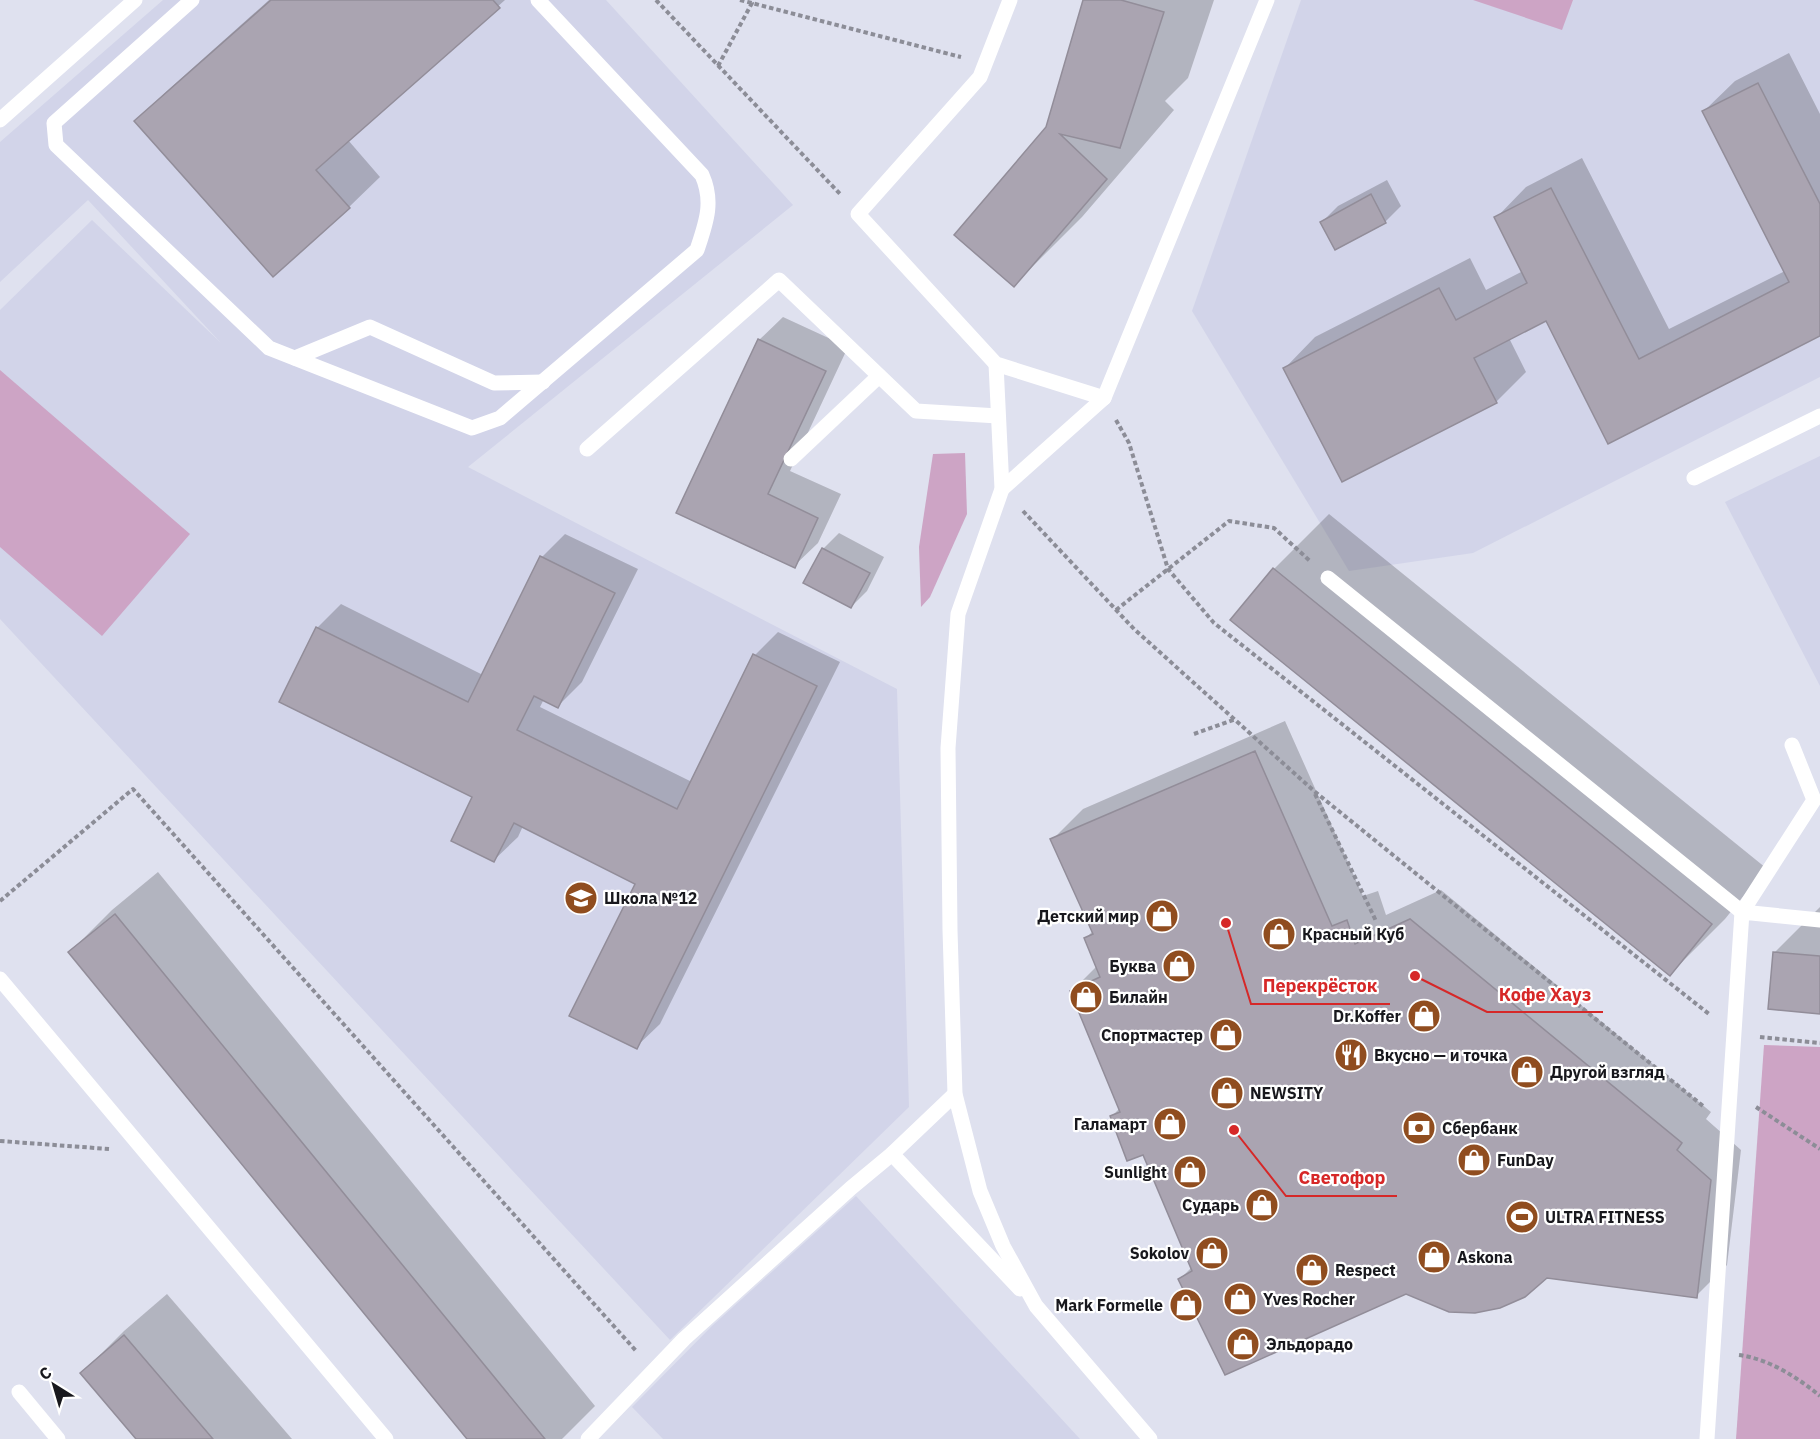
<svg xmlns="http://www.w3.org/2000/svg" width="1820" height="1439" font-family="'IBM Plex Sans',sans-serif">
	<rect width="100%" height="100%" fill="#dfe1ef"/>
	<g fill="#d2d4e9">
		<path d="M163,0h443l187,205 -325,262 429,222 12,418 -239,233 -670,-721v-309l92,-90 129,123 -133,-143 -88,82v-140z"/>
		<path d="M1301,0h519v377l-347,176 -124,18 -157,-260z"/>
		<path d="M1820,456v230l-95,-184z"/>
		<path d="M856,1196l224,243h-417l-31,-32 80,-81z"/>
	</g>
	<g fill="#cda4c5">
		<path d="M1473,0h100l-11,30z"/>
		<path d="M0,370l190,164 -88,102 -102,-89z"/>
		<path d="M965,453l2,61 -37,83 -9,10 -2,-60 14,-93z"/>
		<path d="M1764,1045l56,2v392h-84z"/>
	</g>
	<g fill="#0003">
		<path d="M269,0h236l-157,140 32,37 -31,30 -76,68 -137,-154 31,-30z"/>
		<path d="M1085,0h129l-26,78 -23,23 9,9 -92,107 -68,68z"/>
		<path d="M1789,53l31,61v220l-211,108 -63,-123 -37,19 17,34 -30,30 -211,-34 30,-31 155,-79 16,32 37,-19 -27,-53 30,-31 56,-29 87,171 116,-58 -81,-160 31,-30z"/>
		<path d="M1387,180l14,26 -16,16h-63l16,-16z"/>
		<path d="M783,317l65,30 -58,124 51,23 -23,49 -24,23 -116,-54 81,-172z"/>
		<path d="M1329,514l437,354 -41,51 -55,55 -438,-354 42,-51z"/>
		<path d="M839,533l45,24 -17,34 -16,16 -28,-58z"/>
		<path d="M565,534l73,35 -56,113 -24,24 -14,-7 -4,8 152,75 63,-127 23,-23 62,30 -180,362 -24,23 1,-164 -114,-57 -5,11 -24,23 -20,-63 -157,-169 24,-24 142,71 59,-118z"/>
		<path d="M1285,721l78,175 15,-5 8,24 55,-25 270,222 -5,7 35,31 -14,115 -31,31 -149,-20 -367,3 12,-12 -49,-114 -32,-36 9,-9 -48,-117 25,-25 -12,-27 8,-8 -41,-91 31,-31z"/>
		<path d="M158,872l437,534 -33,33h-93l-399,-487 42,-42z"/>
		<path d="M1820,907v105l-45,-60z"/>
		<path d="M167,1294l125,145h-154l-56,-66 42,-42z"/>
	</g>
	<g fill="#aaa4b1" stroke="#928d99" stroke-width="1.5">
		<path d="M271,0h222l7,8 -184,162 34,38 -77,69 -139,-156z"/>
		<path d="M1083,0h38l43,12 -44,136 -60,-14 47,45 -93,108 -60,-52 92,-108z"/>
		<path d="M1758,83l62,121v132l-212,108 -62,-123 -72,37 23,45 -155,79 -59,-114 156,-80 17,32 71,-37 -33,-66 57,-29 88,171 150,-77 -87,-171z"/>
		<path d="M1371,194l15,29 -51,27 -15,-28z"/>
		<path d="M758,339l68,32 -58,123 50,24 -23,50 -119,-55z"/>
		<path d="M822,548l48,25 -19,35 -48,-25z"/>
		<path d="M540,556l75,37 -57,115 -24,-12 -17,34 160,79 76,-155 64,32 -180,363 -68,-33 66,-132 -121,-61 -20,39 -43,-21 21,-44 -193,-95 37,-75 152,75z"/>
		<path d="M1273,568l439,356 -42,52 -440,-356z"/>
		<path d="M1255,751l77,175 15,-6 8,24 55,-25 272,224 -5,7 34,30 -14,118 -150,-20 -22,19 -25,11 -25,5 -26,-1 -43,-18 -181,81 -47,-96 14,-8 -49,-116 -16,6 -17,-45 10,-4 -50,-121 30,-14 -16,-39 9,-4 -43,-95z"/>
		<path d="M115,914l430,525h-78l-314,-383 -85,-104z"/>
		<path d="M1773,952l47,4v58l-52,-5z"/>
		<path d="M124,1335l89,104h-77l-56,-66z"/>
	</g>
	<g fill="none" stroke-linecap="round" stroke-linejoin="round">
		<g stroke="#8c8d97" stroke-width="4" stroke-dasharray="4.5 3" stroke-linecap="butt">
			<path d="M656,0l185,195"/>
			<path d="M740,0l221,57"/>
			<path d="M718,66l34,-63 -1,-3"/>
			<path d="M1116,420l13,23 39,126 46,54 495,391"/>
			<path d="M1023,511l111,118 180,162 389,315"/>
			<path d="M1116,610l113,-89 45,7 36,33"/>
			<path d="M1194,734l42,-15"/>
			<path d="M1315,794l61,127"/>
			<path d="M0,901l133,-112 504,563"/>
			<path d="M1760,1037l60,6"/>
			<path d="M1756,1107l64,42"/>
			<path d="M0,1141l109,8"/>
			<path d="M1739,1355c30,4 58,22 81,41"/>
		</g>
		<g stroke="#fff" stroke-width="15">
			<path d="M192,0l-138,123 2,22 213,203 203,80 28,-10 197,-168c9,-27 17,-48 5,-75l-164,-175"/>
			<path d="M1010,0l-30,77 -122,137 138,150 108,34"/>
			<path d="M0,120l135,-120"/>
			<path d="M295,358l75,-31 124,56 49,-1"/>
			<path d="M996,364l6,125 -44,125 -10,134 2,182 5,164 25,97 23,55 33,60 114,133"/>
			<path d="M587,449l192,-169 137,131 82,5"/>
			<path d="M791,459l88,-83"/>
			<path d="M1694,478l126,-62"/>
			<path d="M1002,489l102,-91 163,-398"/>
			<path d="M1328,578l414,334 72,-112 -22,-55"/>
			<path d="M0,979l386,460"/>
			<path d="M892,1154l128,135"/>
			<path d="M19,1392l39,47"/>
			<path d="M588,1439l96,-100 167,-151 41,-34 63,-60"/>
			<path d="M1707,1439l35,-527 78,8"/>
		</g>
	</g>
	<defs>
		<g id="school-disc" transform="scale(1.725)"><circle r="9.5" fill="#904d1f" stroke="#fff"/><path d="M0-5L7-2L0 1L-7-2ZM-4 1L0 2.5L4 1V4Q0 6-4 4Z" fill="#fff"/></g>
		<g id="shop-disc" transform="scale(1.725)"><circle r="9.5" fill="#904d1f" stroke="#fff"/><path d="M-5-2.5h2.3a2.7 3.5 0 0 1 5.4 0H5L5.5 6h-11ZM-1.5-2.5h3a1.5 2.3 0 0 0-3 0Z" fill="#fff"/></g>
		<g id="restaurant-disc" transform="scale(1.725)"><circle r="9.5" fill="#904d1f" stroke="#fff"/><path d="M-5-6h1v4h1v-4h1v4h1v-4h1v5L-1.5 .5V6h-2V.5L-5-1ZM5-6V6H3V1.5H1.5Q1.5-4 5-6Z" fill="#fff"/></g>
		<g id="bank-disc" transform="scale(1.725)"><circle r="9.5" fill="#904d1f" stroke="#fff"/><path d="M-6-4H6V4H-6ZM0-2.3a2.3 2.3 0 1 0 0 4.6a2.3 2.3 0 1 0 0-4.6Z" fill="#fff"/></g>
		<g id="stadium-disc" transform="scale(1.725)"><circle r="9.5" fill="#904d1f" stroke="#fff"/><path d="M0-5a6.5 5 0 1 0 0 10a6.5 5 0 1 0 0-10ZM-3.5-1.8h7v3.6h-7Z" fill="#fff"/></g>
	</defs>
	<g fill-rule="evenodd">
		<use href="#school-disc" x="581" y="898"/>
		<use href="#shop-disc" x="1162" y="916"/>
		<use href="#shop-disc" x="1279" y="934"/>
		<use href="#shop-disc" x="1179" y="966"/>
		<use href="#shop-disc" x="1086" y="997"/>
		<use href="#shop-disc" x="1424" y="1016"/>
		<use href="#shop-disc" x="1226" y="1035"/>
		<use href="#restaurant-disc" x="1351" y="1055"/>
		<use href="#shop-disc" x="1527" y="1072"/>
		<use href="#shop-disc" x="1227" y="1093"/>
		<use href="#shop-disc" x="1170" y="1124"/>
		<use href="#bank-disc" x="1419" y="1128"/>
		<use href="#shop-disc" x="1474" y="1160"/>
		<use href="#shop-disc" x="1190" y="1172"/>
		<use href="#shop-disc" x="1262" y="1205"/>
		<use href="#stadium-disc" x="1522" y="1217"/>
		<use href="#shop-disc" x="1212" y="1253"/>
		<use href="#shop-disc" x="1434" y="1257"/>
		<use href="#shop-disc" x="1312" y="1270"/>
		<use href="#shop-disc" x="1240" y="1299"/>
		<use href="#shop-disc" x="1186" y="1305"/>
		<use href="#shop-disc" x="1243" y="1344"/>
	</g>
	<g text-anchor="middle" stroke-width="4.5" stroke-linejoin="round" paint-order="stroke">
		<g font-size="16" font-weight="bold" fill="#18181d" stroke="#fff" text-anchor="start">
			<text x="604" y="904">Школа №12</text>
			<text x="1139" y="922" text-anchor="end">Детский мир</text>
			<text x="1302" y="940">Красный Куб</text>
			<text x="1156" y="972" text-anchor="end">Буква</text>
			<text x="1109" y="1003">Билайн</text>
			<text x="1401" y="1022" text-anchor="end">Dr.Koffer</text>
			<text x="1203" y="1041" text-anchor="end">Спортмастер</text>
			<text x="1374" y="1061">Вкусно — и точка</text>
			<text x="1550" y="1078">Другой взгляд</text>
			<text x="1250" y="1099">NEWSITY</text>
			<text x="1147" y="1130" text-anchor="end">Галамарт</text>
			<text x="1442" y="1134">Сбербанк</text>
			<text x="1497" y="1166">FunDay</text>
			<text x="1167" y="1178" text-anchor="end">Sunlight</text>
			<text x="1239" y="1211" text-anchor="end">Сударь</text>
			<text x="1545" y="1223">ULTRA FITNESS</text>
			<text x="1189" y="1259" text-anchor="end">Sokolov</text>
			<text x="1457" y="1263">Askona</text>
			<text x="1335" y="1276">Respect</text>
			<text x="1263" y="1305">Yves Rocher</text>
			<text x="1163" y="1311" text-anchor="end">Mark Formelle</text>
			<text x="1266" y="1350">Эльдорадо</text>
		</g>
	</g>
	<path fill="none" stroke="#d62828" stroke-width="2" d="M1226 923L1251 1004H1390M1415 976L1487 1012H1603M1234 1130L1286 1196H1397"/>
	<g fill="#d62828" stroke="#fff" stroke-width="2">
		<circle cx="1226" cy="923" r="6"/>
		<circle cx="1415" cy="976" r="6"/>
		<circle cx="1234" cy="1130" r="6"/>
	</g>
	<g font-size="18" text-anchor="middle" font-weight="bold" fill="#d62828" stroke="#fff" stroke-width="4.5" stroke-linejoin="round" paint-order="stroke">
		<text x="1320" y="992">Перекрёсток</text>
		<text x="1545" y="1001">Кофе Хауз</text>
		<text x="1342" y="1184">Светофор</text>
	</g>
	<g transform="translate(54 1385) rotate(323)" stroke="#ffffff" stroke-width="4.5" paint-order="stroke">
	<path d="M0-4.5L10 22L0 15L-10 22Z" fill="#18181d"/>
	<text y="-9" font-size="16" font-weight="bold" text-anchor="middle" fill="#18181d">С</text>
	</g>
</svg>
